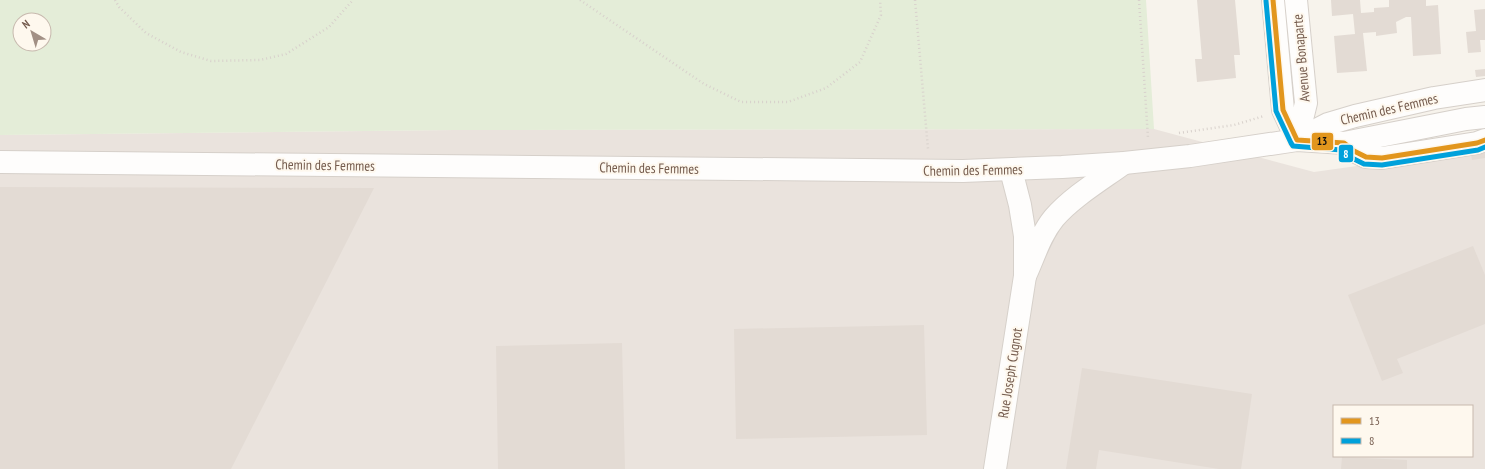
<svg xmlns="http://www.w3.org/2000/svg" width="1485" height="469" font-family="'PT Sans Narrow',sans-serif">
	<rect width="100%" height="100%" fill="#f7f3ec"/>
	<path fill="#eae3dd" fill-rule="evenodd" d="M1154,129l160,43 171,-24v321h-1485v-334l454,-5zM1334,406h138v50h-138z"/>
	<path fill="#e4edd8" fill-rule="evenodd" d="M0,0h1146l8,129 -700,1 -454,5zM20,20h24v24h-24z"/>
	<g fill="#e3dbd4">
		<path d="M1197,0h38l5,55h-6l2,23 -39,4 -2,-23h7z"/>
		<path d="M1331,0h29l1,13 13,-1v-4l15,-1v-7h37v6l12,-1 3,49 -28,2 -2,-39h-5l-10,5 1,11 -21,3v-4l-13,1 4,38 -30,2 -3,-37 21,-2 -2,-20 -21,2z"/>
		<path d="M1485,9v31h-5l1,12 -13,1 -2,-21 10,-1 -2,-21z"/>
		<path d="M1485,69v7l-9,1 -1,-7z"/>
		<path d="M1485,153v5l-13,2 -1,-5z"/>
		<path d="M0,187l374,1 -143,281h-231z"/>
		<path d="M1473,246l12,29v49l-88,35 6,14 -21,8 -34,-86z"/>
		<path d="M924,325l3,110 -191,4 -2,-110z"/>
		<path d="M622,343l3,126h-127l-2,-123z"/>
		<path d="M1082,368l170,26 -11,75h-22l-120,-19 -3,19h-30z"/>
		<path d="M1342,457l65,3v9h-66z"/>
	</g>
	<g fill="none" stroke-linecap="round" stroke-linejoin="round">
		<g stroke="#d6d0ca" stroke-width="24">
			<g id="minor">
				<path d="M1273,0l10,110 14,30"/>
				<path d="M1296,0l10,103 -9,37"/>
				<path d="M1297,140l31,-16 27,-8 79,-18 51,-8"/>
				<path d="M1344,143l10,8 12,6 16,1 95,-15 8,-3"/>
				<path d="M0,162l963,9 99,-4 62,-4 66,-7 107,-16 47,3 122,-24 19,-2"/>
				<path d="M1011,170l9,35 5,31v40c9,-19 15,-41 29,-58 18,-21 48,-39 70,-55"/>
				<path d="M995,469l30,-193"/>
			</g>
		</g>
		<g stroke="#d8d1cc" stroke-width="2.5" stroke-dasharray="1 3" stroke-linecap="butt">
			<path d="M115,0l4,7 27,26 35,19 30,9 49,-1 26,-6 43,-27 24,-27"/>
			<path d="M580,0l124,84 37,18h47l38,-14 34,-26 21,-47 -1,-15"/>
			<path d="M915,0l13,149"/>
			<path d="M1139,0l9,138"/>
			<path d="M1179,133l55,-8 30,-9"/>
		</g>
		<use href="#minor" stroke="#fefdfc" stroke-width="22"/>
		<g stroke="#fef8ee" stroke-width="8">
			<path id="bus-1" d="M1273,0l10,110 14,30 47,3 10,8 12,6 16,1 95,-15 8,-3"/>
		</g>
		<g stroke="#fef8ee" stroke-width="8">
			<path id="bus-2" d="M1266,1l10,110 15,32 2,3 48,4 9,7 14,7 18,1 96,-15 7,-3"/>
		</g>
		<use href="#bus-1" stroke="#e2961d" stroke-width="5"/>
		<use href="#bus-2" stroke="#00a1db" stroke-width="5"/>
	</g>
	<g text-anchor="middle" stroke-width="4" stroke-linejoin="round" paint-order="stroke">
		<g font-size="14" fill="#745b4d" stroke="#fef8ee">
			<text transform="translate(1301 58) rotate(-95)" y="5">Avenue Bonaparte</text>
			<text transform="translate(1389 109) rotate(-13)" y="5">Chemin des Femmes</text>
			<text transform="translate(325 165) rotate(1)" y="5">Chemin des Femmes</text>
			<text transform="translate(649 168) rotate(1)" y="5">Chemin des Femmes</text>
			<text transform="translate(973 170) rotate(-1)" y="5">Chemin des Femmes</text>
			<text transform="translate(1010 373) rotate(-81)" y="5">Rue Joseph Cugnot</text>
		</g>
	</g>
	<g stroke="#fef8ee" stroke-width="1.5">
		<rect x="1311" y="132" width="23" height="19" rx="4" fill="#e2961d"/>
		<rect x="1338" y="144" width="16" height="19" rx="4" fill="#00a1db"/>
	</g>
	<g font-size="11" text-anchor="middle" font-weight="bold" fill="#fff">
		<text x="1346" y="158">8</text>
	</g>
	<g font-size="11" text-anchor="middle" font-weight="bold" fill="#111">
		<text x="1322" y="145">13</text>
	</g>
	<rect x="1333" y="405" width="140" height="52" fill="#fef8ee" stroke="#c7b9ae"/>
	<rect x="1341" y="418" width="20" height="6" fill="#e2961d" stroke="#c7b9ae"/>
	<text x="1369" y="425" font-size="12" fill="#745b4d">13</text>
	<rect x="1341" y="438" width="20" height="6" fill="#00a1db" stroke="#c7b9ae"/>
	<text x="1369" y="445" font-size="12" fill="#745b4d">8</text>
	<g transform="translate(32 32) rotate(322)"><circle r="19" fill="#fef8ee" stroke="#c7b9ae"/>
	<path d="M0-3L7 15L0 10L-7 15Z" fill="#a29085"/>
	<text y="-6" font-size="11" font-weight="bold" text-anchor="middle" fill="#745b4d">N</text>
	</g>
</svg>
